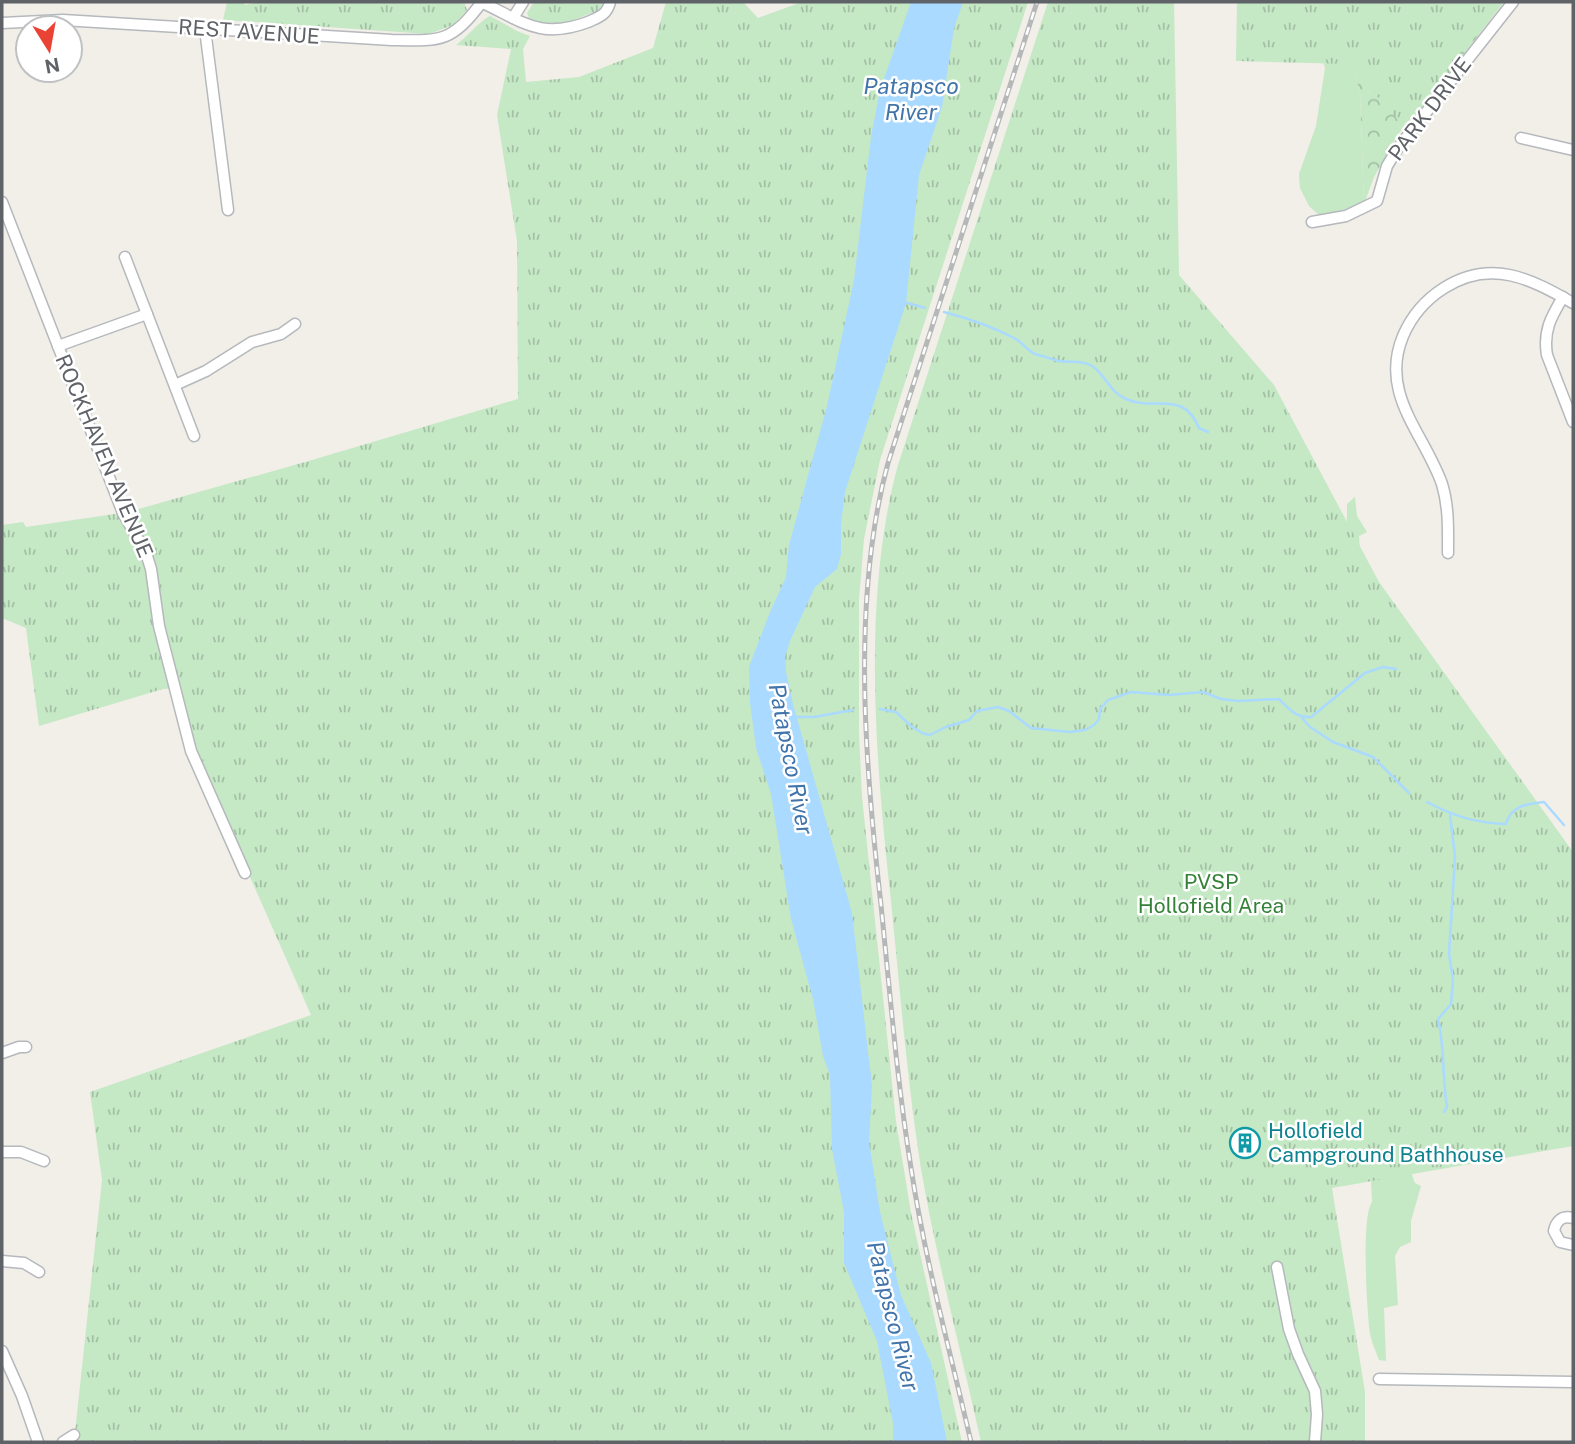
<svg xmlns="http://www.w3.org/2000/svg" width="1575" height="1444" font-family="'Public Sans',sans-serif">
	<defs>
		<pattern id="forest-crowns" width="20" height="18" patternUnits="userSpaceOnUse" patternTransform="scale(1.75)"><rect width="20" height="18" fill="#c5e8c5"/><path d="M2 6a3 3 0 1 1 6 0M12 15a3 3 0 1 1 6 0" fill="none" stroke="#a3c0a4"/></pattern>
		<pattern id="park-tufts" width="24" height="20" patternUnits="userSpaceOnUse" patternTransform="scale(1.75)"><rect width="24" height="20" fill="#c5e8c5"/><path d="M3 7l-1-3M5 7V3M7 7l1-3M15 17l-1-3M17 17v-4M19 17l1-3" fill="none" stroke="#a3c0a4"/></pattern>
	</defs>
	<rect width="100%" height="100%" fill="#f1efe8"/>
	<g fill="#c5e8c5">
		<path d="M1348,46l12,47 4,111 -39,11h-6l-10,-9 -9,-18 -1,-14 17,-48 9,-58 -6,-19z"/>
		<path d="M1355,497l2,19 10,16 -8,4 39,578 15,64 2,5 6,3 -10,35v21l-11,5 -5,9 3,49 -14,3 2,53 -7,-1c-3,-8 -7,-17 -9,-26 -3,-22 -9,-117 2,-132l-26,-566 1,-132z"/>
	</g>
	<path fill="url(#forest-crowns)" d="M1348,2h156l-83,107 -23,25 -24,43 -10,27 -4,-111 -12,-47z"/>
	<g fill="url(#park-tufts)">
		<path d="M227,2h17l1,3 16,-3h197l7,2 2,6 -14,15 -24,9 -206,-14z"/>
		<path d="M534,2h69l-4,8 -36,14 -33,-3 -3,-8z"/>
		<path d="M666,2h77l15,16 44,-16h226l-148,458 -16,79 -5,60v134l3,64 34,324 15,92 51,229h-888l28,-262 -12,-88 221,-77 -118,-267 -17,-60 -13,1 -124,37 -13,-98 -24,-10v-93l21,-3 3,5 102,-15 184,-52 206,-61 -1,-158 -20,-126 14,-66 -55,-4c11,-8 25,-25 34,-29l27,15 13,5 -7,13 3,33 53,-5 74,-29z"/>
		<path d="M1048,2h126l5,273 95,110 105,197 194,270v294l-241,42 33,204v50h-384c-20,-91 -44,-181 -60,-273 -14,-89 -21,-179 -30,-268 -15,-136 -30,-302 7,-436z"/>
		<path d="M1237,2h263l-97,124 -54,-62 -113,-3z"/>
	</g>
	<path fill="#aadaff" d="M911,2h52l-9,26 -12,79 -23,68 -13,128 -61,189 -4,32v30l-4,15 -22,18 -25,54 -5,16 1,15 7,32 59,209 20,173 -3,56 11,70 21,83 30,68 16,79h-54v-19l-16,-82 -33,-78v-51l-12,-63 -2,-74 -7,-19 -10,-57 -22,-80 -20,-125 -15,-46 -6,-46 -1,-35 21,-55 16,-35 3,-32 38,-139 27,-126 17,-143 9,-47z"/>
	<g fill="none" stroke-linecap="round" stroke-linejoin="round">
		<g stroke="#aadaff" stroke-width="2.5">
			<path d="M904,302l21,6"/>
			<path d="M944,312c23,6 49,15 70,26 8,4 14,13 21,16 7,2 14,4 20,6 12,4 26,-1 37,6 13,8 18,27 34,33 29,13 57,-10 73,29l9,4"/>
			<path d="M880,709l16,3 15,14 11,7 8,2 16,-8 23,-7 8,-9 21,-4 11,4 22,17 39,4 15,-2 9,-5 5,-6 1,-10 8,-9 23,-8 38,3 34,-3 18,7 17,2 41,-2c10,10 17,19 32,18l54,-44 18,-6 13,2"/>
			<path d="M794,717h20l39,-7"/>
			<path d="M1302,718l8,9 23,15 40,15 36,36"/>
			<path d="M1427,802c26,14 49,21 79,22 5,-19 21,-20 38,-22l20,23"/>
			<path d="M1444,1112l3,-5c-5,-29 -2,-59 -9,-88l13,-15 2,-24 -4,-26 6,-97 -5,-42"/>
		</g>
		<g stroke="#b5b8bc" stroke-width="13">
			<g id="street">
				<path d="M481,2c41,19 59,38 107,20 11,-5 19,-7 22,-20"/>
				<path d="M513,18l10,-16"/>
				<path d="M2,23l61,-3 329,20c49,1 59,3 90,-38"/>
				<path d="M205,29l23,181"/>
				<path d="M1521,138l52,12"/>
				<path d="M2,202l121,311 23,40 5,16 8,57 32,125 54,122"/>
				<path d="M1312,222l34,-6 31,-15 10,-35 11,-18 115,-146"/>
				<path d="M125,257l69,179"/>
				<path d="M1563,297c-12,20 -20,34 -16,58l26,67"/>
				<path d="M58,346l89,-32"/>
				<path d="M175,385l31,-14 46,-29 29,-8 14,-10"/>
				<path d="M1448,553c0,-23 1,-46 -6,-69 -18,-51 -63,-90 -39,-148 9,-21 22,-36 41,-48 47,-30 87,-9 129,15"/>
				<path d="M2,1053l17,-6h7"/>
				<path d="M2,1152h19l23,9"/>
				<path d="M1573,1218c-11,-3 -17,3 -19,13l6,11 13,3"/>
				<path d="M2,1261l22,2 15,9"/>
				<path d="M1277,1267l12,62 9,25 17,37 2,23 -2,28"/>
				<path d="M2,1351l20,45 16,46"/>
				<path d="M1379,1379l194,3"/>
				<path d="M63,1442l11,-7"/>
			</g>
		</g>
		<use href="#street" stroke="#fff" stroke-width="10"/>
		<g stroke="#b6b7b8" stroke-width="5">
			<path id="rail" d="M971,1442c-21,-91 -46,-182 -60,-274 -14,-87 -21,-175 -30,-263 -16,-140 -30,-306 7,-442l149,-461"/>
		</g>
		<use href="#rail" stroke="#fff" stroke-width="2.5" stroke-dasharray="8" stroke-linecap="butt"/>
	</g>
	<defs>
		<g id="building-ring" transform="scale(1.575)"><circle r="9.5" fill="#fff" stroke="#0f9aa8" stroke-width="1.5"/><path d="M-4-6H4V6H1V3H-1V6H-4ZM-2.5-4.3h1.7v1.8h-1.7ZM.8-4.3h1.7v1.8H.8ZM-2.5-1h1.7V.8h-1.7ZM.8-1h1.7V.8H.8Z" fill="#0f9aa8"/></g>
	</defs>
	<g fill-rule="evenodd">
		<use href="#building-ring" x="1245" y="1143"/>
	</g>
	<g text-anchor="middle" stroke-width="5" stroke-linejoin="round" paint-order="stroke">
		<g font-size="21" fill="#5f6368" stroke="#fff">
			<text transform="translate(249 32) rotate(4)" y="7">REST AVENUE</text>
			<text transform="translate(1430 109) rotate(-53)" y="7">PARK DRIVE</text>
			<text transform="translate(104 456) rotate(67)" y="7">ROCKHAVEN AVENUE</text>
		</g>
		<g font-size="21" fill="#348238" stroke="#fff">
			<text x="1211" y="889">PVSP<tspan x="1211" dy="24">Hollofield Area</tspan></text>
		</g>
		<g font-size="21" fill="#0d838f" stroke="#fff" text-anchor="start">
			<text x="1268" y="1138">Hollofield<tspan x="1268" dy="24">Campground Bathhouse</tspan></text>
		</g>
		<g font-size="23" font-style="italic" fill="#4174aa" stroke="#fff">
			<text x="911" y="94">Patapsco<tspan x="911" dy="26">River</tspan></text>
			<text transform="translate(791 759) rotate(79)" y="8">Patapsco River</text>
			<text transform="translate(893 1316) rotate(76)" y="8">Patapsco River</text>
		</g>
	</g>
	<rect width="1575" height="1444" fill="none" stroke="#5f6368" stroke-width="7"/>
	<g transform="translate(49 49) rotate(169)"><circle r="33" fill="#ffffff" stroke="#bfc1c3" stroke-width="2"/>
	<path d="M0-5L12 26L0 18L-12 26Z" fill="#ea4335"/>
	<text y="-10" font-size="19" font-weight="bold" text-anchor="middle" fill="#5f6368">N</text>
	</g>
</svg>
